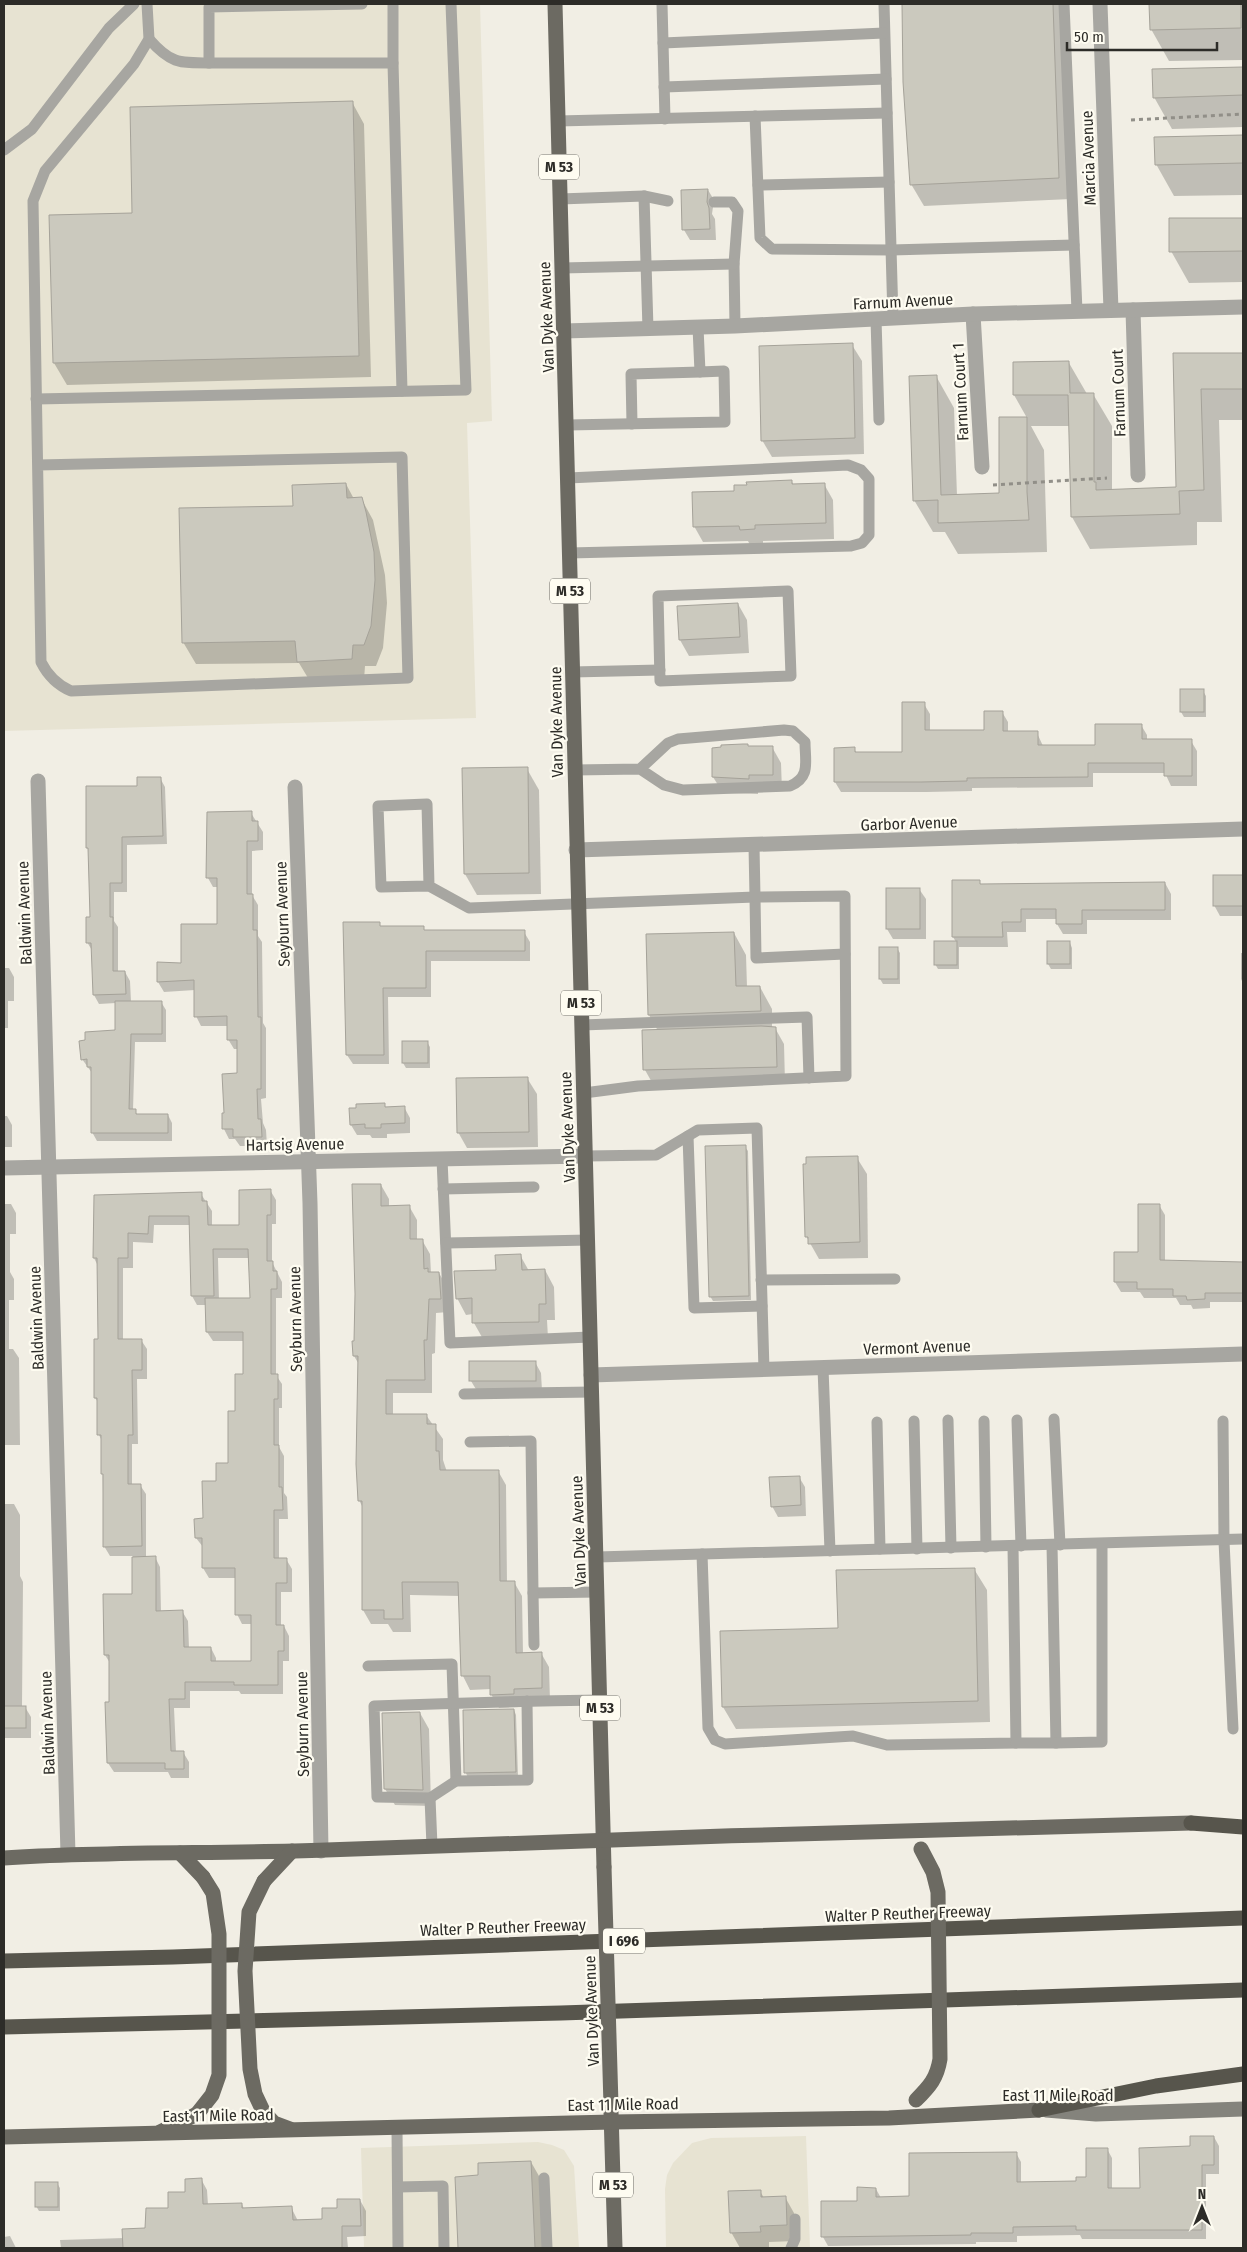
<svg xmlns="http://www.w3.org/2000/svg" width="1247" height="2252" font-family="'Fira Sans Condensed',sans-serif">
	<rect width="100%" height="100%" fill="#f1eee4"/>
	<g fill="#e7e3d2">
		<path d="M4,4h476l12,417 -25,2 9,295 -472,13z"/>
		<path d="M806,2136l4,112h-144l-1,-59 2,-14 6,-12 19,-20 19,-5z"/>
		<path d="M538,2142l14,3 12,5 10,16 5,82h-215l-3,-100z"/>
	</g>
	<g fill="#0003" fill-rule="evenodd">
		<path d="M903,4h162l6,195 -147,7 -13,-22 -6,-102z"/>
		<path d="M1151,4h92v56l-74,1 -18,-32z"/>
		<path d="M1243,68v59l-71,2 -18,-32 -1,-26z"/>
		<path d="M352,102l12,22 7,253 -304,8 -13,-22 -4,-147 84,-2z"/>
		<path d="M1243,137v58l-69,1 -18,-32v-26z"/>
		<path d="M708,190l6,10 -2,14 3,5 1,21h-26l-6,-10z"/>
		<path d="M1170,219h73v63l-54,1 -18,-32z"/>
		<path d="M852,345l10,16 2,93 -92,3 -10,-17z"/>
		<path d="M1243,354v90v-24h-24l3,102h-25v23l-107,4 -18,-32 -2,-91h-39l13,24 3,102 -89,2 -13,-22h-12l-19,-32 22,-124 18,32 3,88 43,-2v-76h27l-13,-23 55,-32 18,31h6l19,32v64l66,-2 -4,-133z"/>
		<path d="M792,482l2,3 30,-1 9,16 1,39 -71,2v4h-13l-2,-4 -45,1 -9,-16 41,-34z"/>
		<path d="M346,484l8,15 7,-1 12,22 12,55 2,28 -4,45 -7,18h-11l-1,14 -53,3 -12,-20 -103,1 -13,-22 111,-135z"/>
		<path d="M738,604l9,16 2,33 -60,3 -9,-16z"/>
		<path d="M1181,691h22l3,5v21h-22l-3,-5z"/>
		<path d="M924,704l6,10v17h55l17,-19 6,10v11h29l6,13h54l44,-21 6,10v6h44l6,10v35h-26l-6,-13h-72v14l-121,1v3l-45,1h-86l-6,-10 19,-33 3,4h46z"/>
		<path d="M772,747l9,16 1,28h-24v3l-35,-1 -10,-16 9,-28z"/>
		<path d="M527,769l12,21 2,104 -64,1 -12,-21z"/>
		<path d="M160,778l5,9 2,57 -40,1v47h-13v29l4,6v45h7l5,9 1,21h30l5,8v32h-31l-2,68 5,5h30l4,8v18h-75l-5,-9v-59l-10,-14 34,-28v-28l-17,1 -5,-9 -1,-43 -6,-10 5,-24 -3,-66 -2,-5 51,-60z"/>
		<path d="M251,813l12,19v18l-11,1v44l6,10v31l4,6 1,81 3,5v70l-5,1 2,24 3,7 1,16h-27l-5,-7h-6l-5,-10 1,-15 13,-39v-26h-4l-6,-10v-13h-27l-5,-10 -1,-26 -31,2 -6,-10 25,-18 35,-39v-38h-5l-5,-9z"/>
		<path d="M1214,876h29v40h-23l-6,-11z"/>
		<path d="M979,881l2,4 184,-2 6,11v26h-84v14h-24l-6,-10v-5h-31v13h-19l1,15h-49v22h-21l-3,-5 21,-22 -3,-5z"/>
		<path d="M919,889l7,10v40h-33l-6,-10z"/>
		<path d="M379,924l2,4h42l2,4h99l6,10v19h-99v36h-43l1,67h-36l-6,-9z"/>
		<path d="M734,933l12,22 1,32h13l12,22v19h3l9,16 1,39 -131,3 -9,-16 13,-39 -9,-16z"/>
		<path d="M1070,943l2,5v21h-21l-3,-5z"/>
		<path d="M897,948l3,5v31h-17l-3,-5z"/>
		<path d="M1241,953h2v30l-2,-4z"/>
		<path d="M4,968h5l5,9v24h-6v27h-4z"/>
		<path d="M403,1042h24l3,5v21h-24l-3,-5z"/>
		<path d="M527,1078l10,16 1,53 -71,1 -9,-16z"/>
		<path d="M384,1104l2,4 18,-1 6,11v15l-23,1v4h-15l-2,-3h-13l-6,-10z"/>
		<path d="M4,1116h3l5,9v22h-8z"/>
		<path d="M745,1147l3,4 3,149 -38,1 -3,-5z"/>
		<path d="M857,1158l10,16 1,84 -49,1 -13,-23z"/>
		<path d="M381,1185l8,14v8l20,-1 8,14v20h5l8,14 1,20 8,-1 8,14 1,25 -12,1 -1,40 -3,1v39h-39v22h33l17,24v21l4,12 51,-1 8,14 1,98 7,-1 8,14 1,58 18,-1 8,14 1,34 -29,1v5l-22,1 -8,-14v-5l-21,1 -7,-14 -3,-80 -50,-1 1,37h-18l-5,-8h-17l-8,-14v-102l-4,-8 1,-134 -6,-10z"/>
		<path d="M270,1190l6,10v24h-4v38l10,20v16h-6v77l6,9v24h-3v39l5,9v37l3,4 1,22h-9v40h7l6,10v23h-11v34h3l5,10v25h-6v33h-42l-2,-3h-49v17h-16l2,44h7l6,10v16h-18l-3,-6h-54l-6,-9 2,-100 -5,-8v-60h28v-39h-23l-6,-10 -2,-105 -3,-6 -1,-33 -3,-4 4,-58 -1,-74 -4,-8 1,-62 106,-2 11,17v15h28zM154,1225h36l2,71 5,9h10v27l6,9h32v34l-9,37 -7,53 -11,17 -22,56 7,9v21l6,10h28v36l5,10h11v39h-37v-5l-5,-10h-22l-1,-27 -6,-10 -21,1 -1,-45 -5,-10 -9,1v-64l-6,-9h-8v-41h6l-1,-65h10v-30l-6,-9h-18v-72h10v-26l20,1zM218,1258h32l1,42h-32z"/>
		<path d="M4,1204h7l5,9v21h-6v38l4,7v21h-5v49h4l6,9 1,87h-16z"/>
		<path d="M1159,1205l6,10v47l78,1v39h-33v6l-17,1 -2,-4h-11l-4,-7h-32l-4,-6h-19l-6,-10v-28h24z"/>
		<path d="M520,1255l9,16 16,-1 9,17 1,33h-8l1,18 -65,1 -9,-16 -1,-9 -7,1 -9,-17z"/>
		<path d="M535,1362l6,11 1,18h-65l-6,-10z"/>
		<path d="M799,1477l6,10 1,29 -28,1 -6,-11z"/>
		<path d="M4,1504h10l6,11v61l3,6 -1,125h3l6,10v21h-27z"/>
		<path d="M974,1569l13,21 3,132 -254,7 -13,-22 -2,-75 118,-3z"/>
		<path d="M514,1710l2,5 2,62 -50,1 -2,-5z"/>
		<path d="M420,1713l9,16 2,77 -36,-1 -10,-16z"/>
		<path d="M1214,2137l5,9v28h-13v65h-124l-2,-4 -63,1v6h-41v2l-148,2 -5,-9 35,-35 18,-13 5,9 29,-1 106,-44 5,9v21l56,-1 10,-4 20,-29 5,9v31h29l51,-42z"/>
		<path d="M531,2162l12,21 3,65h-86l-4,-70 24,-2z"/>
		<path d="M201,2179l6,11 1,15 34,-1 2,5 47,-2 7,14h26l14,-12 22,-9 6,11v25l-19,1 1,11h-287l-1,-8 64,-2 23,-8z"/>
		<path d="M57,2183l3,5v23h-21l-3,-5z"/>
		<path d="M760,2191l4,7 21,-1 9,16 2,28 -27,1v6h-29l-9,-16z"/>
		<path d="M10,2236l6,12h-12v-11z"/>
	</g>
	<g fill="#cbc9be" stroke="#a5a299">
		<path d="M902,4h151l6,174 -149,7 -7,-103z"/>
		<path d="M1149,4h92v24l-91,2z"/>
		<path d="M1243,67v28l-90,3 -1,-29z"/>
		<path d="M353,101l6,255 -306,7 -4,-148 83,-2 -2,-106z"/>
		<path d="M1243,135v28l-88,2 -1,-28z"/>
		<path d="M708,189l-1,13 2,6 1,21 -28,1 -1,-40z"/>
		<path d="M1169,218h74v33l-74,1z"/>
		<path d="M853,343l2,95 -94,3 -2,-95z"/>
		<path d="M1173,353h70v36h-42l3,101 -25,1 1,23 -109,3 -3,-122h-55v-33l56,-1 1,32h24v89h2v8l80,-3z"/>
		<path d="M937,375l4,120 58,-2v-76h28v75l2,28 -91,3v-23l-25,1 -4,-125z"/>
		<path d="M792,480v4l33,-1 1,40 -71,2v4l-15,1 -1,-4 -46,1 -1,-35 42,-1v-6h13l-1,-3z"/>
		<path d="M346,483l1,15 15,-1 4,15 8,40 1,28 -4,46 -7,19h-11l-1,14 -55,3 -2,-21 -113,2 -3,-135 114,-2 -1,-21z"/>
		<path d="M738,603l2,34 -61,3 -2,-34z"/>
		<rect x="1180" y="689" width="24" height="23"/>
		<path d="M902,702h23v28h59v-19h19v20h35v14h57v-21h47v15h50v37h-28v-13h-76v14l-121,1v3l-46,1h-87v-34l21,-1v5h47z"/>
		<path d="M743,744h5v2h25v29h-24v4l-37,-2v-29l9,-1v-2z"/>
		<path d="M528,767l1,106 -65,1 -2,-106z"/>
		<path d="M137,777h24l2,59 -41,1v46h-12v34h3v54h12l1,23 -33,1 -2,-52h-5v-26h4l-2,-69h-2v-62h51z"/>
		<path d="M252,811v10h6v20h-11v53h6v36h4l1,87h3v72h-4l1,30h3l1,18h-29v-8h-11v-16h2l-2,-39 15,-1v-33h-10v-24l-33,1v-37l-37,2v-20l24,1v-39h36v-46h-11l1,-66z"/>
		<rect x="1213" y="875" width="30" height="31"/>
		<path d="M952,880h28v4l185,-2v28h-83v14h-26v-15h-35v13h-19l1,15h-51z"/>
		<rect x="886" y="888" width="34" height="41"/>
		<path d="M343,922h37v4h44v4h101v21h-99v37h-43l1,67h-38z"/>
		<path d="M734,932l2,54h24l1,25 -113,4 -2,-81z"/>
		<rect x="934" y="941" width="23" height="24"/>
		<rect x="1047" y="941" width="23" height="23"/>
		<rect x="879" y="947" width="19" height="32"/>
		<path d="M115,1001h47v33h-31l-2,75h7v5h32v19h-77v-66h-4v-8l-6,1 -2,-19 6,-1v-8l30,-2z"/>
		<path d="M761,1026l15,1 1,40 -134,3 -1,-40z"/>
		<rect x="402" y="1041" width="26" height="22"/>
		<path d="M528,1077l1,55 -72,1 -1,-55z"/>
		<path d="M385,1103v4l20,-1v17l-24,1v4h-16v-4l-15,1 -1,-17h7v-4z"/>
		<path d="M746,1145l3,151 -40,1 -4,-151z"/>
		<path d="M858,1156l2,86 -52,2v-7h-3l-2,-73h3v-7z"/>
		<path d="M352,1184h29v22l29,-1v34h13l1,30 4,-1v4h11l2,27h-12l-2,41h-3l1,40h-39v34h41v10h9v27h3l1,19h59l1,111h15l1,72 26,-1v36l-28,1v5l-24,1v-19h-29l-3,-94h-56l1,37h-19v-9h-22v-109h-4l-2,-37 2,-108h-5l-1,-15h2l1,-47z"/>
		<path d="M271,1189v26h-4v46h6v10h4v18h-6v85h7v25h-4v46h5v42h3l1,23h-9v48h13v25h-11v42h8v26h-6v34h-44v-3h-49v17h-16l2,52h13v18h-19v-6h-58l-2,-61h4v-47h-5l-1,-61h29v-37l24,-1v55l27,-1 1,37h27v14h40v-46h-16v-47h-33v-30h-7l-1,-19 9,-1 -1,-37h14v-18h12v-52h7v-37h8v-42h-37l-1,-34h45l-2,-49h-35l1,47h-23l-2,-80h-40l-1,18 -20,-1v25h-10v81h24v31h-10l1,65h-5v49h13l1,62 -39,1v-73h-2v-39h-4v-37h-3v-59h4l-1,-81h-4l1,-63 108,-3v9h5l1,24h31v-35z"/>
		<path d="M1138,1204h22v56l83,2v31h-38v6l-18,1 -1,-4h-13v-7h-36v-7h-23v-30h24z"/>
		<path d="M521,1254l1,16 23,-1 1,35h-7v18l-67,1v-25l-16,1 -2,-28 42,-1 -1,-15z"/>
		<rect x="469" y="1361" width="67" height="20"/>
		<path d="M800,1476l1,29 -30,2 -2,-30z"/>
		<path d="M975,1568l3,133 -256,6 -2,-76 118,-3 -2,-58z"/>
		<rect x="4" y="1706" width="22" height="22"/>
		<path d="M514,1709l2,63 -52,1 -1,-63z"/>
		<path d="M420,1712l3,78 -39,-1 -2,-76z"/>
		<path d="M1190,2136h24v29h-12v65h-126v-4l-63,1v6h-42v2l-150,2v-36h36v-14l19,1v9l33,-1v-43l108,-1v30l59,-1v-4h10v-29h22v40h32l-1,-40 51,-2z"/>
		<path d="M531,2161l4,87h-77l-3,-71 23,-2v-12z"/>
		<path d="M202,2178l1,26 39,-1v5l50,-2 1,14 29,-1v-11h15v-9h23l1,27h-19v22h-219l-1,-19 23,-1 1,-20h22v-16h17v-13z"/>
		<rect x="35" y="2182" width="23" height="25"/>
		<path d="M761,2190v7l25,-1 1,29 -27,1 1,6 -31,1 -2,-42z"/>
	</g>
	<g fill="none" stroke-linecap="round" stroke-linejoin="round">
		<g stroke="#918f88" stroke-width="3" stroke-dasharray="4 4" stroke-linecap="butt">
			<path d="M1131,120l112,-6"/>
			<path d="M993,485l114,-7"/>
		</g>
		<g stroke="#a7a6a1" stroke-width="11">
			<path d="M362,4l-153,3v56h184l9,328"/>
			<path d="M662,4l3,115"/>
			<path d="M884,4l9,314"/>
			<path d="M1064,4l13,307"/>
			<path d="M149,39c21,24 29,24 60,24"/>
			<path d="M663,43l221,-10"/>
			<path d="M393,63v-59"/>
			<path d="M664,87l222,-8"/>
			<path d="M755,116l5,122 12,11 119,1 183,-5"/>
			<path d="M558,121l329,-8"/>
			<path d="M4,150l28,-21 77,-101 25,-24"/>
			<path d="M758,185l131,-3"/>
			<path d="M644,196l4,133"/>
			<path d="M560,199l84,-3 24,5"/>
			<path d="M714,202h18l6,9 -4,53 1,62"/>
			<path d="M562,268l172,-4"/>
			<path d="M876,319l3,101"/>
			<path d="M36,399l430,-9 -15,-386"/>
			<path d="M632,424l-1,-50 69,-2"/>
			<path d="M567,425l158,-3 -1,-51 -24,1 -2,-45"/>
			<path d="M38,465l364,-8 6,221 -337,13c-14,-6 -23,-15 -30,-29l-8,-461 12,-30 89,-107 15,-25 -2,-35"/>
			<path d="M568,478l280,-13 13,5 8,9v56l-7,8 -11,3 -282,7"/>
			<path d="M788,591l3,85 -131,5 -2,-85z"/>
			<path d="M572,672l88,-2"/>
			<path d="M574,770l66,-1 24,16 19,5 107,-4c21,-9 15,-24 15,-44l-12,-11 -9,-1 -106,9 -10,4 -28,26"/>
			<path d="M429,886l-48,1 -3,-81 49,-2 2,82 40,22 286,-11 1,61 89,-4"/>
			<path d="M582,1025l225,-8 2,61"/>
			<path d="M584,1093l54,-7 208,-10 -1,-180 -90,1 -1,-51"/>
			<path d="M688,1136l6,172 68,-2"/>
			<path d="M586,1156l70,-1 42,-25 59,-2 7,242"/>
			<path d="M442,1159l8,184 140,-6"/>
			<path d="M443,1189l91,-2"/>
			<path d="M446,1243l142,-3"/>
			<path d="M761,1280l134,-1"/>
			<path d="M823,1368l7,183"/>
			<path d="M464,1394l128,-2"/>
			<path d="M1054,1419l6,126"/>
			<path d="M948,1420l3,128"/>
			<path d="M1017,1420l4,126"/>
			<path d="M914,1421l3,128"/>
			<path d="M984,1421l2,126"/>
			<path d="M1223,1421l1,120 9,188"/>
			<path d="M877,1422l3,127"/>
			<path d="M470,1442l61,-1 2,152 65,-1"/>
			<path d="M702,1554l6,174 7,12 10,4 128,-8 34,9 129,-2 -3,-197"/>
			<path d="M597,1557l646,-18"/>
			<path d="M533,1593l1,52"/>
			<path d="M368,1666l84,-2 4,117"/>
			<path d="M527,1701l1,79 -72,1 -26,17 -53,-1 -3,-91c76,-3 151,-5 226,-6"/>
			<path d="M1016,1743h40l-4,-198"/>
			<path d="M1056,1743l46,-1v-198"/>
			<path d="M430,1798l2,48"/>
			<path d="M397,2128l1,120"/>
			<path d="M544,2178l3,70"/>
			<path d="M398,2187l45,-1 1,62"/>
			<path d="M791,2248l4,-9v-20"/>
		</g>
		<g stroke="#a7a6a1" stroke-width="15">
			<path d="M1100,4l11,306"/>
			<path d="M1133,310l5,165"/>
			<path d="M973,314l9,153"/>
			<path d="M564,331l171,-5 238,-12 270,-7"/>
			<path d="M38,781l30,1073"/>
			<path d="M295,787l15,416 11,648"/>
			<path d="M576,850l667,-21"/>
			<path d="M4,1168l582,-12"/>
			<path d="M591,1375l652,-21"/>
		</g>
		<path stroke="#84837c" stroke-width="15" d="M1046,2110l50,4 147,-5"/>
		<g stroke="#6c6a62" stroke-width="15">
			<path d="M555,4l49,1863"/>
			<path d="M180,1853l23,24"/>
			<path d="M4,1858c107,-7 215,-4 322,-8 288,-11 577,-20 865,-27"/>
			<path d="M264,1881l28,-30"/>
			<path d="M263,2111l11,12 16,6"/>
			<path d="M611,2112l4,136"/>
			<path d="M160,2132l37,-18"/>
			<path d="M4,2137l608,-15 277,-4 150,-8"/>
		</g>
		<g stroke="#57554c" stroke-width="15">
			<path d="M1191,1823l52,4"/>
			<path d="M4,1961l169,-4 1070,-39"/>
			<path d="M4,2027l557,-14 682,-23"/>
			<path d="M1039,2110l117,-24 87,-12"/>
		</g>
		<g stroke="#6c6a62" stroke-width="15">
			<path d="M604,1867l7,238"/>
			<path d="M916,2100c14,-14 21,-22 24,-41l-2,-167 -5,-20 -12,-23"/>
			<path d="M263,2111l-8,-17 -5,-25 -5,-98 4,-59 15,-31"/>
			<path d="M197,2114l15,-19 7,-20v-141l-6,-41 -10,-16"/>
		</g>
	</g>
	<g text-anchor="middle" stroke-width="4.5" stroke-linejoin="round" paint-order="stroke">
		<g fill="#fefcf1" stroke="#6c6a64" stroke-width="1">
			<rect x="539" y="154.5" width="40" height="25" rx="4"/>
			<rect x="550" y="578.5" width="40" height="25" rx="4"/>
			<rect x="561" y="990.5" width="40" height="25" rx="4"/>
			<rect x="580" y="1695.5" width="40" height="25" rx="4"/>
			<rect x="603" y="1928.5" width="42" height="25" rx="4"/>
			<rect x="593" y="2172.5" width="40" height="25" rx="4"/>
		</g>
		<g font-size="15" font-weight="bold" fill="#2d2c28">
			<text x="559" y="172">M 53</text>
			<text x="570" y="596">M 53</text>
			<text x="581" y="1008">M 53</text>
			<text x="600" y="1713">M 53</text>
			<text x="624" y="1946">I 696</text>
			<text x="613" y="2190">M 53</text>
		</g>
		<g font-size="16" fill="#2d2c28" stroke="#fefcf1">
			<text transform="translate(1088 158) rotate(-92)" y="6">Marcia Avenue</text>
			<text transform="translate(903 301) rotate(-3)" y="6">Farnum Avenue</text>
			<text transform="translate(546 317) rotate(-92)" y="6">Van Dyke Avenue</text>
			<text transform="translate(960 392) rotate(-93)" y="6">Farnum Court 1</text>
			<text transform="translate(1118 393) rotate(-92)" y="6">Farnum Court</text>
			<text transform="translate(556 722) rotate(-91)" y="6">Van Dyke Avenue</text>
			<text transform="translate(909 823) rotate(-2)" y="6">Garbor Avenue</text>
			<text transform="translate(24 913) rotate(-92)" y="6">Baldwin Avenue</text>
			<text transform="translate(282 914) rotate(-92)" y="6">Seyburn Avenue</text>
			<text transform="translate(567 1127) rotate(-92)" y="6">Van Dyke Avenue</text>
			<text transform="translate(295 1144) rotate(-1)" y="6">Hartsig Avenue</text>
			<text transform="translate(36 1318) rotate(-92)" y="6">Baldwin Avenue</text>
			<text transform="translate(295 1319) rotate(-91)" y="6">Seyburn Avenue</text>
			<text transform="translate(917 1347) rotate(-2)" y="6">Vermont Avenue</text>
			<text transform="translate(578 1531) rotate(-92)" y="6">Van Dyke Avenue</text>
			<text transform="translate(47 1723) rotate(-92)" y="6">Baldwin Avenue</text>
			<text transform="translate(302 1724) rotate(-91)" y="6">Seyburn Avenue</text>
			<text transform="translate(908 1913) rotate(-2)" y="6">Walter P Reuther Freeway</text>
			<text transform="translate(503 1927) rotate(-2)" y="6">Walter P Reuther Freeway</text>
			<text transform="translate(591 2011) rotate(-92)" y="6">Van Dyke Avenue</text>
			<text x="1058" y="2101">East 11 Mile Road</text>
			<text transform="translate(623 2104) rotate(-1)" y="6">East 11 Mile Road</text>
			<text transform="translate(218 2115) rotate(-1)" y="6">East 11 Mile Road</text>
		</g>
	</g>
	<rect width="1247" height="2252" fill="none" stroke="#2d2c28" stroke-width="10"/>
	<g transform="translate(1202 2207)" stroke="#fefcf1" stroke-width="4" paint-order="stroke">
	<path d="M0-4L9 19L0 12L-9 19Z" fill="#2d2c28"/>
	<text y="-8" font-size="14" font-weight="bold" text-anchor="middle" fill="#2d2c28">N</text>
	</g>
	<path d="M1067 42v8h150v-8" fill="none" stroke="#2d2c28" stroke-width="2.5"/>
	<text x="1074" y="42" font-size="15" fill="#2d2c28" stroke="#fefcf1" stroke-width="4" paint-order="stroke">50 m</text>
</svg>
